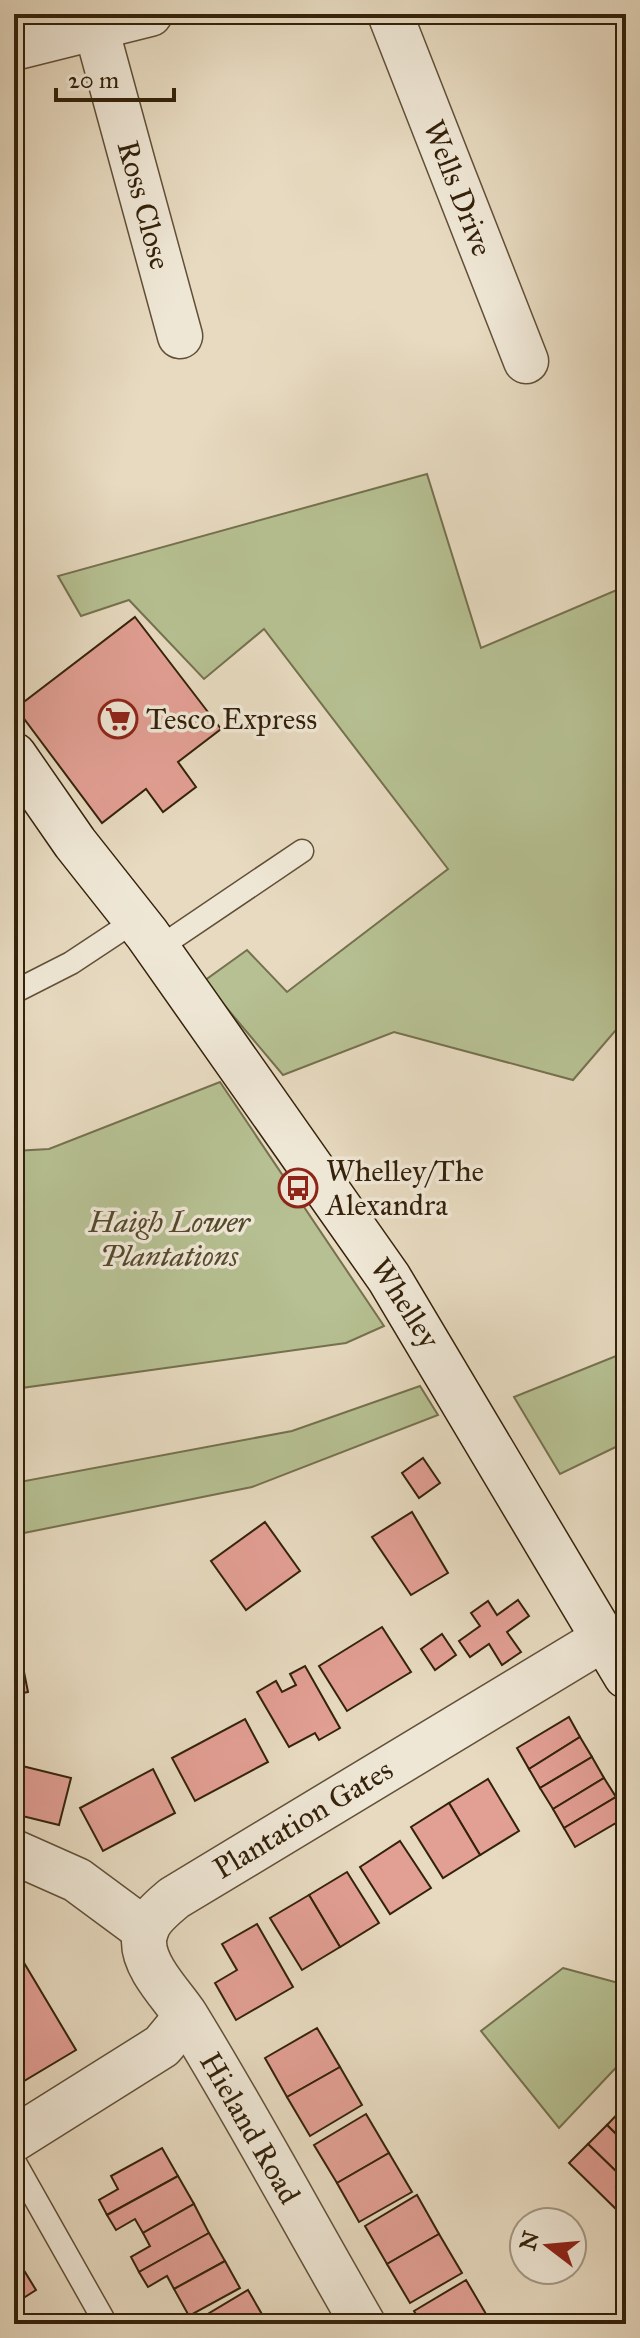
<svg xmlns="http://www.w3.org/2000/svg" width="640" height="2338" font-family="'IM FELL Great Primer',serif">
	<rect width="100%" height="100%" fill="#e7dac0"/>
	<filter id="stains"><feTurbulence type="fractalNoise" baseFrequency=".0025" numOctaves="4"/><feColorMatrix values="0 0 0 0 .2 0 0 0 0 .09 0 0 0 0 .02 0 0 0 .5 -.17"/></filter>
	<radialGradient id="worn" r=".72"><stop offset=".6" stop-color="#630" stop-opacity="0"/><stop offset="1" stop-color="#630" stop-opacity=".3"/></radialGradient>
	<g fill="#b6c092" stroke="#75714e" stroke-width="2">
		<path d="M427,474l54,174 145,-62v437l-11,8 -42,49 -179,-48 -111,43 -79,-94 43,-31 40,42 161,-123 -184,-240 -60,50 -75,-79 -48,16 -23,-40z"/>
		<path d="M220,1082l164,244 -38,17 -332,46v-238l35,-2z"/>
		<path d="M626,1352v90l-66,32 -46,-77z"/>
		<path d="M420,1386l18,29 -186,72 -238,48v-52l278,-52z"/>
		<path d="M563,1968l63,17v72l-67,71 -78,-97z"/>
	</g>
	<g fill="#e29f94" stroke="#34220a" stroke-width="2">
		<path d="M135,617l86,112 -43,33 18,25 -33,25 -17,-23 -44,34 -86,-115z"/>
		<path d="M423,1458l17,25 -21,15 -17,-25z"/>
		<path d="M412,1512l36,61 -37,22 -39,-58z"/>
		<path d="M265,1522l35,49 -54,39 -35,-49z"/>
		<path d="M518,1600l11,16 -22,16 14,20 -19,13 -13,-21 -19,13 -11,-16 21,-15 -9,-13 17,-12 9,14z"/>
		<path d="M14,1622l14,70 -14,3z"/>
		<path d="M382,1627l29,45 -64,39 -28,-45z"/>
		<path d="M442,1634l14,21 -21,15 -14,-21z"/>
		<path d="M305,1666l35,62 -21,12 -4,-7 -26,14 -32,-55 19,-11 6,11 14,-7 -6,-11z"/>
		<path d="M569,1717l11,20 -51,32 -12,-21z"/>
		<path d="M245,1719l23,43 -73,39 -23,-43z"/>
		<path d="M580,1737l12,20 -52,31 -11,-19z"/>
		<path d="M592,1757l12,21 -51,31 -13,-21z"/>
		<path d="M14,1764l57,14 -12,47 -45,-11z"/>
		<path d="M153,1769l22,44 -72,38 -23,-43z"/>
		<path d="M604,1778l12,19 -52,31 -11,-19z"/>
		<path d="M488,1779l31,52 -39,24 -31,-52z"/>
		<path d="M616,1797l10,20 -51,30 -11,-19z"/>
		<path d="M449,1803l31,52 -37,23 -32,-51z"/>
		<path d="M400,1841l31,47 -41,26 -30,-47z"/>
		<path d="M347,1872l32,51 -39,24 -31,-52z"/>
		<path d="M309,1895l31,52 -38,23 -32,-52z"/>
		<path d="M257,1924l36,63 -57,33 -21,-37 22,-13 -15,-26z"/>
		<path d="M14,1946l62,104 -62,37z"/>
		<path d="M317,2028l23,39 -53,30 -22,-39z"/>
		<path d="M340,2067l22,38 -52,31 -23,-39z"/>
		<path d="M626,2105v39l-19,-19z"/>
		<path d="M366,2114l23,39 -52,30 -23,-38z"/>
		<path d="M607,2125l19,19 -3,34 -35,-34z"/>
		<path d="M588,2144l35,34 -7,9 10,10v10l-6,6 -51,-50z"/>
		<path d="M162,2148l16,28 -71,39 -8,-15 19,-11 -7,-13z"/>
		<path d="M389,2153l23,39 -53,30 -22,-39z"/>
		<path d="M178,2176l16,28 -51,29 -8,-14 -19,11 -9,-15z"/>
		<path d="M417,2195l22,39 -52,30 -22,-38z"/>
		<path d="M194,2204l15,29 -70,39 -8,-15 19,-11 -7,-13z"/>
		<path d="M209,2233l16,28 -51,28 -7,-13 -19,11 -9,-15z"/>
		<path d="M439,2234l23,39 -52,30 -23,-39z"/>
		<path d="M14,2254l22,36 -22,14z"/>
		<path d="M225,2261l15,27 -51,28 -15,-27z"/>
		<path d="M466,2280l23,39 -9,5h-58l-8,-13z"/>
		<path d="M248,2290l15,26 -13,8h-59z"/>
		<path d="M263,2316l5,8h-18z"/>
	</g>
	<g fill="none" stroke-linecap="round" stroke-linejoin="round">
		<g stroke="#615038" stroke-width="25">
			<g id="service">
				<path d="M157,949l145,-98"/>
				<path d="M14,992l57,-29 65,-43"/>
				<path d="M14,2161l92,163"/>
			</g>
		</g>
		<g stroke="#615038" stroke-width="47">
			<g id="minor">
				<path d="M390,14l136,347"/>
				<path d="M96,28l84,308"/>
				<path d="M14,48l136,-34"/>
				<path d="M14,1852l63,28 69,51"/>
				<path d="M14,2139l148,-93 24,-29"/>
				<path d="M363,2324c-59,-102 -115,-207 -177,-308 -13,-20 -42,-48 -42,-74 0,-20 16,-32 30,-44l429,-259"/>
			</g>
		</g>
		<g stroke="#34220a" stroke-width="47">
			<path id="secondary" d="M14,755l61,88 72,91 242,344 237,398"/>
		</g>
		<use href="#service" stroke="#efe7d6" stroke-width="22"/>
		<use href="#minor" stroke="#efe7d6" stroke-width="44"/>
		<use href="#secondary" stroke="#efe7d6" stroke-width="44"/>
	</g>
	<defs>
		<g id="supermarket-ring" transform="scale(2)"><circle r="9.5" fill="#efe7d6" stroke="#8f2418" stroke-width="1.5"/><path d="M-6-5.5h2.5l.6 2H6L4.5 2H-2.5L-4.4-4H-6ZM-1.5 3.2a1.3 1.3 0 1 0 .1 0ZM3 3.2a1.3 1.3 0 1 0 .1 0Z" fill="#8f2418"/></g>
		<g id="bus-ring" transform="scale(2)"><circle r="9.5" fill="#efe7d6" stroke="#8f2418" stroke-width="1.5"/><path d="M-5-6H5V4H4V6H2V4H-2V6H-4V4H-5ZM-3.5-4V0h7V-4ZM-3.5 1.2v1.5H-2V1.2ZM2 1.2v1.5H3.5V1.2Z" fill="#8f2418"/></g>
	</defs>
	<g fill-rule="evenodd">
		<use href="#supermarket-ring" x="118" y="719"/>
		<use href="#bus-ring" x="298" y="1188"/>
	</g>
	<g text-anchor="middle" stroke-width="7" stroke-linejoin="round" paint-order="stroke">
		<g font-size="30" fill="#34220a" stroke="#efe7d6">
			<text transform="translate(458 188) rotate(69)" y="10">Wells Drive</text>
			<text transform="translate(144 205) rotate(75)" y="10">Ross Close</text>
			<text transform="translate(405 1303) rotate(57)" y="10">Whelley</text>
			<text transform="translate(303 1819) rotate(-31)" y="10">Plantation Gates</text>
			<text transform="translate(250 2128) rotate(60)" y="10">Hieland Road</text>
		</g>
		<g font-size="30" fill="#34220a" stroke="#efe7d6" text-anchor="start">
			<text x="146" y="729">Tesco Express</text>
			<text x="326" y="1181">Whelley/The<tspan x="326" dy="34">Alexandra</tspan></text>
		</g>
		<g font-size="30" font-style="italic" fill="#544a2c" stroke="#efe7d6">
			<text x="169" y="1232">Haigh Lower<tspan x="169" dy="34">Plantations</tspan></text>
		</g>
	</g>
	<rect width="640" height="2338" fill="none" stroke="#e7dac0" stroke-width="48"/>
	<rect x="16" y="16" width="608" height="2306" fill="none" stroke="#34220a" stroke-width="4"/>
	<rect x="24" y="24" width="592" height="2290" fill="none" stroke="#34220a" stroke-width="2"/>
	<g transform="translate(548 2246) rotate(286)"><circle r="38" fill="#efe7d6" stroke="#a49884" stroke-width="2"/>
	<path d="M0-6L14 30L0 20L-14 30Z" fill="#8f2418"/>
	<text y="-12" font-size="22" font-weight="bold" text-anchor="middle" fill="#34220a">N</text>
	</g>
	<path d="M56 88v12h118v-12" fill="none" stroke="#34220a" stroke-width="4"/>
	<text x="68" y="88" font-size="24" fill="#34220a" stroke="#efe7d6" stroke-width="6" paint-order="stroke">20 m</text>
	<rect width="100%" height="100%" filter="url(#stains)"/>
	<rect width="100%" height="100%" fill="url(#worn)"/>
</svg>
